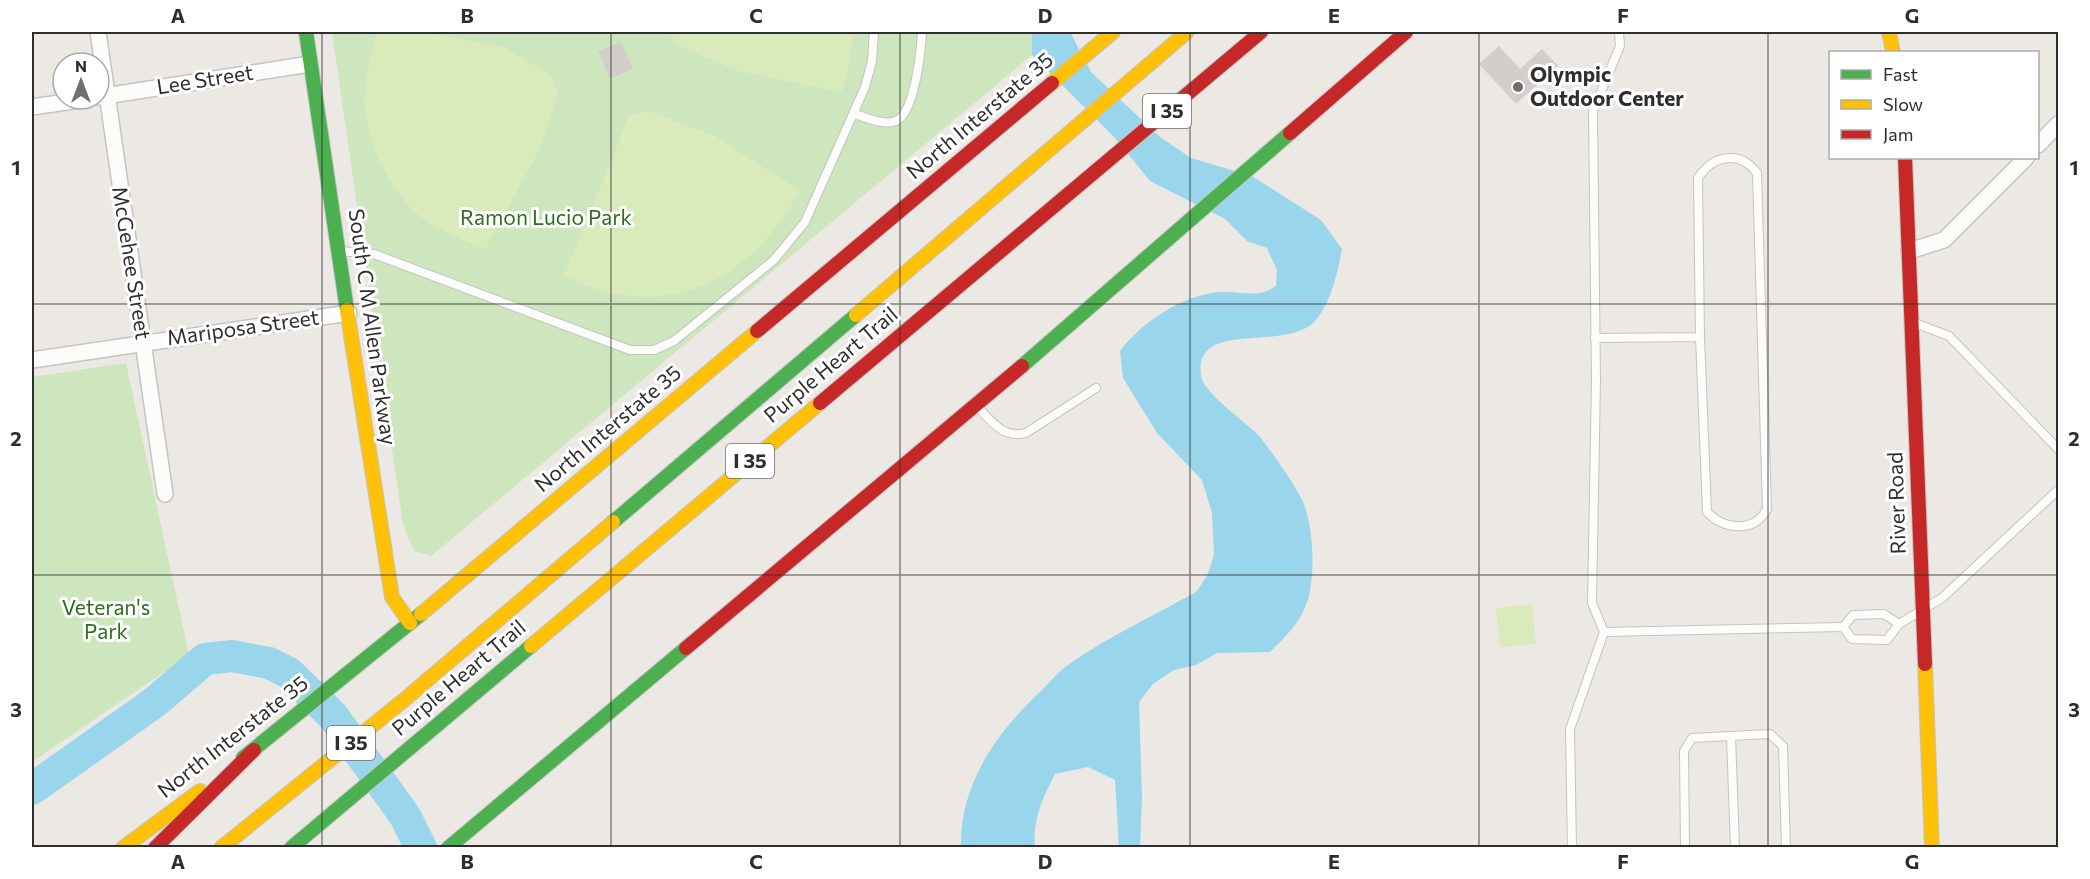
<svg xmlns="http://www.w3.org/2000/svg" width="2090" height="879" font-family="Commissioner,sans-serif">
	<rect width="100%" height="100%" fill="#ece8e4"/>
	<g fill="#cee6be">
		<path d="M332,32h700v23l-601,501 -17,-5 -11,-26z"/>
		<path d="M126,363l63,292 -157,107v-385z"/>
	</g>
	<g fill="#d9eabb">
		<path d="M377,32h44l82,15 48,28 7,19 -20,59 -53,96c-24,-11 -55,-21 -73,-40 -25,-25 -45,-68 -47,-104 -2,-24 7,-50 12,-73z"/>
		<path d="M670,32h183v3l-3,28 -9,29 -103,-21 -63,-27z"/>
		<path d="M648,111l67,25 85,55c-40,70 -98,117 -184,103 -17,-2 -35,-12 -52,-18l65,-160z"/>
		<path d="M1532,604l4,40 -36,3 -4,-39z"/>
	</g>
	<path fill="#99d6ec" d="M1032,32h38l21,40 69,65 31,21 61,18 69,44 21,29c-5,25 -10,52 -27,72 -29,32 -121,-3 -114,54 2,19 46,47 59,62 13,17 34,46 43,65 11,25 13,78 3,103 -7,19 -22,33 -36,47l-53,1 -21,12 -22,5 -21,14 -14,18 3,96 -2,49h-21l-4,-67 -27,-13 -33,7c-12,23 -23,47 -20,73l-74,1c-2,-64 37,-117 81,-158 8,-8 17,-19 26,-25 39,-28 87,-50 128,-73l11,-16 7,-21 -2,-42 -10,-33 -45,-47 -34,-55 -3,-27c22,-29 61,-55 98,-59 24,-2 37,8 58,-6l1,-16 -10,-22 -20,-7 -22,-22 -75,-38 -35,-43 -83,-83z"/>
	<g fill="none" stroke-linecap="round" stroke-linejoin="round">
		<path stroke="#99d6ec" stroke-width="32" d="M32,789l123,-87 50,-43 27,-3 37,7 20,10 44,43 72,100 16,32"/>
	</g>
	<g fill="#d1cecb">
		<path d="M621,42l12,27 -23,10 -12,-28z"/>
		<path d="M1499,46l21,23 22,-20 16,17 -42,38 -37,-40z"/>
	</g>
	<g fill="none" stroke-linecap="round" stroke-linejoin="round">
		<g stroke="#c5c4c5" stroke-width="10">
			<g id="lane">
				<path d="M854,114c12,3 29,12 42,7 19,-8 25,-71 26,-89"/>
				<path d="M340,251l34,3 256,96h24l20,-9 100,-81 31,-38 60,-135 7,-26 2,-29"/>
				<path d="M1912,322l37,14 109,113"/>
				<path d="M1595,338l105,-1 -2,-159c15,-23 42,-28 59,-5l10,336c-13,24 -43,21 -60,3l-7,-175"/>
				<path d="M976,405c15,16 27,34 50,28l70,-45"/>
				<path d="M1843,627l9,12 35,1 12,-16 43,-26 116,-108"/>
				<path d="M1843,627l10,-12 31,-1 15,10"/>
				<path d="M1604,632l239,-5"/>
				<path d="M1731,736l4,112"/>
				<path d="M1572,848l-2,-119 34,-97 -12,-29 4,-223 -3,-269 27,-65 -1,-14"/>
				<path d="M1685,848l-1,-97 8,-13 78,-4 13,12 3,102"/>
			</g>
		</g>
		<g stroke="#c5c4c5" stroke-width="18">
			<g id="street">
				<path d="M98,32l67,462"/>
				<path d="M99,97l211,-33"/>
				<path d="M32,107l55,-8"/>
				<path d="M2038,145l20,-21"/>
				<path d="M1909,251l35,-11 82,-82"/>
				<path d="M32,360l317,-47"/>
			</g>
		</g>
		<g stroke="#c5c4c5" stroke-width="16">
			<g id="fast">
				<path d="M306,32l41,278"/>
				<path d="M1022,366l268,-233"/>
				<path d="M613,522l243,-207"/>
				<path d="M243,758l178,-144"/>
				<path d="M291,848l240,-202"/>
				<path d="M448,848l238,-200"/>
			</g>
		</g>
		<g stroke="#c5c4c5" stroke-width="16">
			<g id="slow">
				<path d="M1889,32l4,20"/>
				<path d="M1052,83l61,-51"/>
				<path d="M347,310l45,287 18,26"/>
				<path d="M856,315l331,-283"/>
				<path d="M421,614l336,-283"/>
				<path d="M531,646l289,-243"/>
				<path d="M1925,664l7,184"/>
				<path d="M123,848l77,-57"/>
				<path d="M221,848l183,-148 209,-178"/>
			</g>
		</g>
		<g stroke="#c5c4c5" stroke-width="16">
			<g id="jam">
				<path d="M1290,133l116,-101"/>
				<path d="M1905,158l20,506"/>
				<path d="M757,331l295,-248"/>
				<path d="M820,403l441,-371"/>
				<path d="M686,648l336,-282"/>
				<path d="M155,848l99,-98"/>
			</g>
		</g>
		<use href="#lane" stroke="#fcfcfb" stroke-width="8"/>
		<use href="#street" stroke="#fcfcfb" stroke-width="15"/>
		<use href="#fast" stroke="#4caf50" stroke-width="14"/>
		<use href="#slow" stroke="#ffc107" stroke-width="14"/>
		<use href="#jam" stroke="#c62828" stroke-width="14"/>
	</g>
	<path fill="none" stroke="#2e2e2e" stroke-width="1.5" stroke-opacity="0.55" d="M322,32v816M611,32v816M900,32v816M1190,32v816M1479,32v816M1768,32v816M32,304h2026M32,575h2026"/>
	<circle fill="#706f6e" stroke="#fff" stroke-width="2" cx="1518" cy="87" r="6"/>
	<g text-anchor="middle" stroke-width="6" stroke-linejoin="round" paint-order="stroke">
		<g fill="#fff" stroke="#6d6d6d" stroke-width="1.5">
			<rect x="1143" y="94" width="48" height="34" rx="4.5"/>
			<rect x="726" y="444" width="48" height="34" rx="4.5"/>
			<rect x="327" y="726" width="48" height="34" rx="4.5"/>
		</g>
		<g font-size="20" font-weight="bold" fill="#2e2e2e">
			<text x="1167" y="118">I 35</text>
			<text x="750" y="468">I 35</text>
			<text x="351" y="750">I 35</text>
		</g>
		<g font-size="21" font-weight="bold" fill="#2e2e2e" stroke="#fff" text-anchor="start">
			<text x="1530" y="82">Olympic<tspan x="1530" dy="24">Outdoor Center</tspan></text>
		</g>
		<g font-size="21" fill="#2e2e2e" stroke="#fff">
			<text transform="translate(205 80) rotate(-9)" y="7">Lee Street</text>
			<text transform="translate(980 116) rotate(-40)" y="7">North Interstate 35</text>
			<text transform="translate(131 263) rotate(81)" y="7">McGehee Street</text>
			<text transform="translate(372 327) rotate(82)" y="7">South C M Allen Parkway</text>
			<text transform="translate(243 328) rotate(-8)" y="7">Mariposa Street</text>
			<text transform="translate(831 365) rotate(-40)" y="7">Purple Heart Trail</text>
			<text transform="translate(608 429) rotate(-40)" y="7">North Interstate 35</text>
			<text transform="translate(1897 503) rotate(-92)" y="7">River Road</text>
			<text transform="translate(459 678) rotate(-40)" y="7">Purple Heart Trail</text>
			<text transform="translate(233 737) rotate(-38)" y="7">North Interstate 35</text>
		</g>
		<g font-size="21" fill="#2c6e1b" stroke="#fff">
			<text x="546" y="225">Ramon Lucio Park</text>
			<text x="106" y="615">Veteran's<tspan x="106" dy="24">Park</tspan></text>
		</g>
	</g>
	<rect width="2090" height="879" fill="none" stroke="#ffffff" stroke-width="66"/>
	<rect x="1829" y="51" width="210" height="108" fill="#ffffff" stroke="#ababab" stroke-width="1.5"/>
	<rect x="1841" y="70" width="30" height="9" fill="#4caf50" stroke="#ababab" stroke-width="1.5"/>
	<text x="1883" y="81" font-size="18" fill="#2e2e2e">Fast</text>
	<rect x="1841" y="100" width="30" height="9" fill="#ffc107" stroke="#ababab" stroke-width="1.5"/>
	<text x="1883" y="111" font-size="18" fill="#2e2e2e">Slow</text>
	<rect x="1841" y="130" width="30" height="9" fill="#c62828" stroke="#ababab" stroke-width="1.5"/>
	<text x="1883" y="141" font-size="18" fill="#2e2e2e">Jam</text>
	<g transform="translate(81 81)"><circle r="28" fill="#ffffff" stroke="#ababab" stroke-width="1.5"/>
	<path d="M0-4.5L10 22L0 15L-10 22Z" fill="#706f6e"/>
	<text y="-9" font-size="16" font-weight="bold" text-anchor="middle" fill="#2e2e2e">N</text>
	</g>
	<rect x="33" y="33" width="2024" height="813" fill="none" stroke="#2e2e2e" stroke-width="2"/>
	<g font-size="20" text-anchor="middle" font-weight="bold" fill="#2e2e2e">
		<text x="178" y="23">A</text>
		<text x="467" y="23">B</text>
		<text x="756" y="23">C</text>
		<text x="1045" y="23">D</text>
		<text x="1334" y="23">E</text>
		<text x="1623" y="23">F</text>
		<text x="1912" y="23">G</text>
		<text x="16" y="175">1</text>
		<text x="2074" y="175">1</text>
		<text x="16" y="446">2</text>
		<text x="2074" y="446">2</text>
		<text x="16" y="717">3</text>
		<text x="2074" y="717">3</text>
		<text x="178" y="869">A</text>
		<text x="467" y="869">B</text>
		<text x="756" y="869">C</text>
		<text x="1045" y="869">D</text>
		<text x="1334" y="869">E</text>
		<text x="1623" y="869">F</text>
		<text x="1912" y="869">G</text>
	</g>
</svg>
